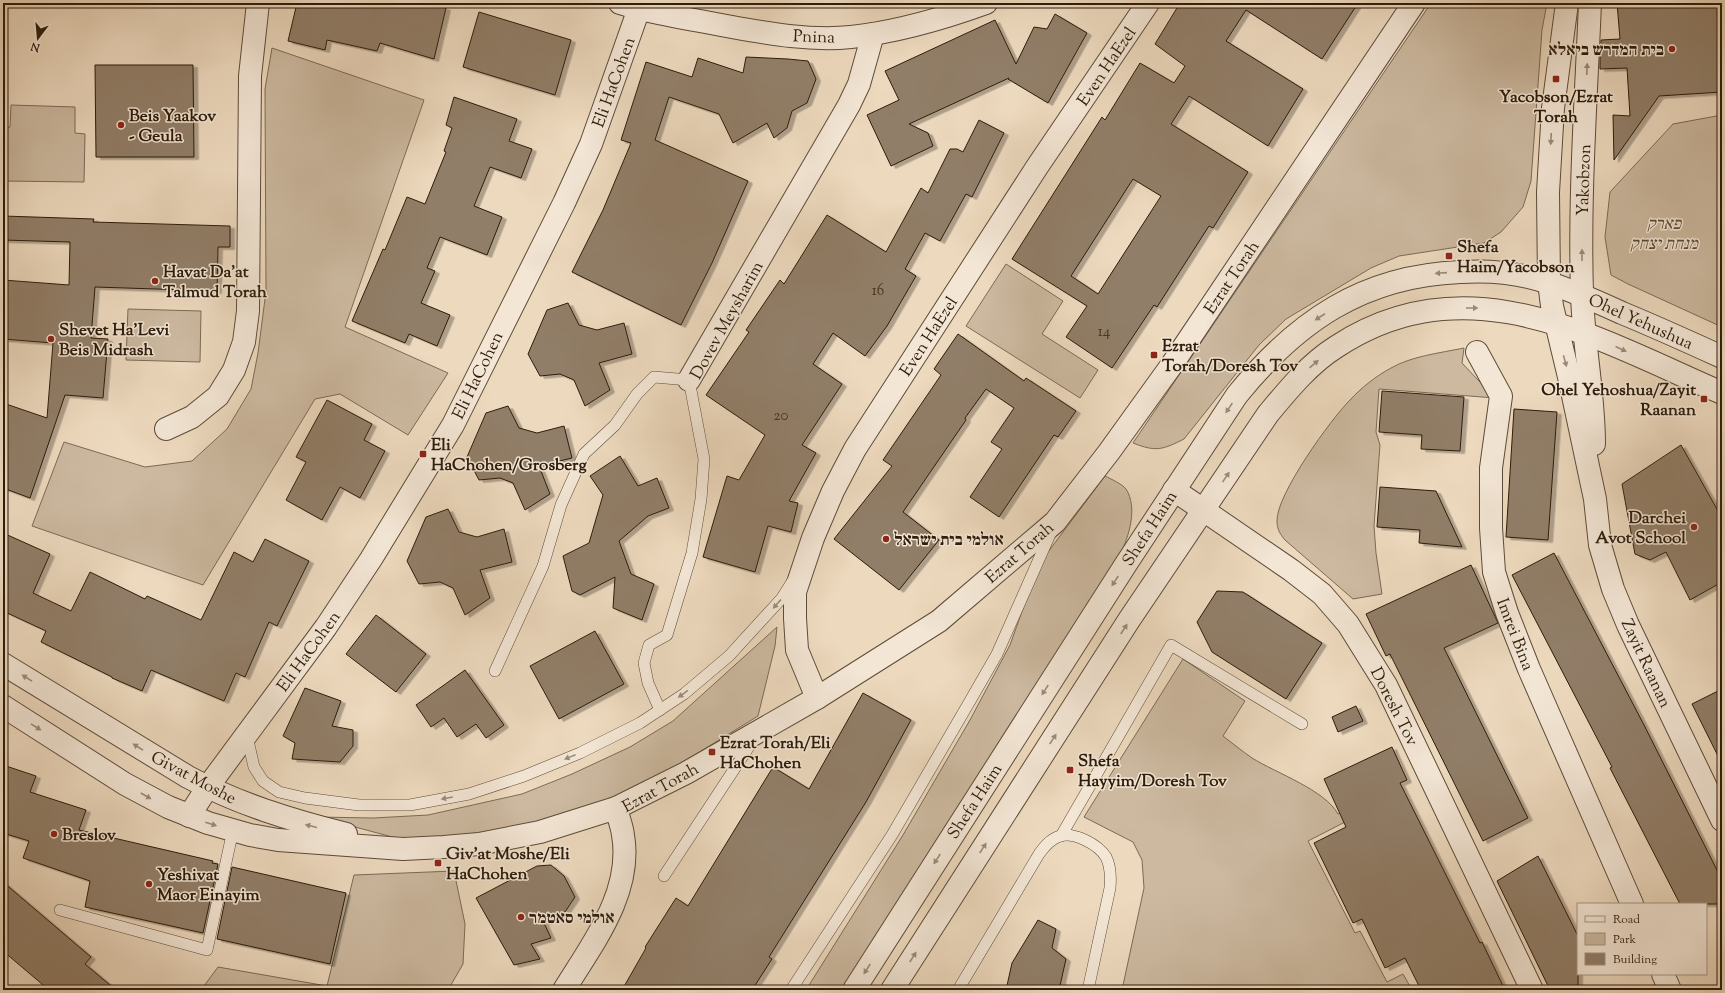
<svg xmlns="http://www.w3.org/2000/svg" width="1725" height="993" font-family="'Sorts Mill Goudy','Frank Ruhl Libre',serif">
	<defs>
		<filter id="shadow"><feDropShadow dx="4.5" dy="2.5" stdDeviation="0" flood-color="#0004"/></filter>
	</defs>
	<rect width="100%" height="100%" fill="#edd9be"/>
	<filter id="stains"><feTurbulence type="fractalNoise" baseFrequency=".005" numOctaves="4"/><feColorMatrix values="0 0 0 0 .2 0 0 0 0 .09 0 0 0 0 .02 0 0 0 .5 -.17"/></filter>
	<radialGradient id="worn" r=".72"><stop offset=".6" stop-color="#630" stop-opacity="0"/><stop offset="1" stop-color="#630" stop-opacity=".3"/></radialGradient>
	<g fill="#ccb9a0" stroke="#7c6a56">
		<path d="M1431,3h116l-5,27 -11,151 -8,26 -22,25 -17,11 -85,13 -28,12 -85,51 -27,26 -75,94c-22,11 -28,13 -51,4z"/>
		<path d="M272,48l152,52 -79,227 103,46 -40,62 -68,-41 -25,5 -112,186 -171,-59 32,-84 81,25 47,-6 35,-32 24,-40 7,-36 8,-62 -1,-202z"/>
		<path d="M11,105l64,2v26l10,1 -1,48 -81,-1v-53l7,-1z"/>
		<path d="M1722,115v212l-94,-43 -17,-9 -6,-38 5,-45 63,-68z"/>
		<path d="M1006,264l57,37 -21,33 56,36 -18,28 -114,-72z"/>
		<path d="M128,309l73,2 -1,51 -74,-2z"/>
		<path d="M1464,348l-2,15 33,35 -116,-9 -3,43 4,13 -6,81 2,27 6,41 -29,5 -68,-59c-5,-6 -8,-11 -8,-19 -1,-26 54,-102 73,-121 11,-12 26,-24 41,-32 21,-12 49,-15 73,-20z"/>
		<path d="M1105,476c6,3 17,8 21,13 12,19 3,47 -6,66l-276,435h-38l97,-155 67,-115 40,-75 29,-81z"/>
		<path d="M777,627l-2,19 -17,70 -73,45 -42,24 -64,27 -72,18 -60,7 -51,1 -78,-21 55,1 55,-3 94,-21 50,-20 58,-27 43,-26z"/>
		<path d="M1183,659l62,42 -22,35c9,7 19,15 29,22 24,15 73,32 86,56l5,-2 4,9 -39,20 47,92 5,-2 27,51 16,-8 9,16h-290l22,-102 -2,-28 -9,-18 -49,-25z"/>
		<path d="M454,871l11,53 -2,40 -15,26h-247l17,-23 109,19 27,-111z"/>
	</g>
	<g fill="#917e68" stroke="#2d1c0b" fill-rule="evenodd" filter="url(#shadow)">
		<path d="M297,3h128l21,5 -12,51 -54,-16 -3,8 -50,-11 -2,10 -37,-9z"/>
		<path d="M1180,3h178l-36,56 -76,-49 -20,31 77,48 -35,57 -79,-50 -18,28 77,48 -35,56 -4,-2 -52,81 -3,-2 -42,63 -46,-31 21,-31 -75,-47 90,-142 3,3 35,-57 34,20 11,-17 -30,-22zM1133,179l28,17 -63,98 -27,-18z"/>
		<path d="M1617,3h105v89l-63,4 -45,64 -1,-45 17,1 -3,-48 -27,1v-10l1,-19 19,-1z"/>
		<path d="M479,12l92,28 -16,55 -92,-28z"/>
		<path d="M1055,14l32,19 -39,70 -40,-24 1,-1 -100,46 19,9 5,13 -42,20 -24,-51 32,-15 -14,-29 110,-51 21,44 18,-37 13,2z"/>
		<path d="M746,57l42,2 20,2 8,18 -9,24 -15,8 -5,17 -13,10 -7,-15 -34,20 -14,-29 -50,-17 -14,43 93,41 -36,82 -31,62 -109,-53 31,-62 28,-67 -10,-3 25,-78 46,15 6,-19 45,15z"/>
		<path d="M95,65h98l1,92h-98z"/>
		<path d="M454,97l63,22 -8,22 23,8 -11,29 -31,-11 -16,39 28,11 -15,38 -47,-18 -13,31 8,3 -14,32 29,12 -13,31 -28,-12 -4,9 -53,-22 31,-72 2,1 22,-53 18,7 21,-52 -2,-1 8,-23 -6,-3z"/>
		<path d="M979,120l25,13 -32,64 -6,-3 -26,47 -15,-8 -20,36 11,7 -29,50 -22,30 -32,-23 -20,31 29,20 -40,61 14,8 -27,48 9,2 -7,29 -23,-6 -13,46 -52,-15 24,-81 12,4 26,-45 -59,-40 43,-63 -3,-2 34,-50 4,4 43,-69 59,37 35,-64 7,5 22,-44h7l6,3z"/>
		<path d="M3,216l91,3 -1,3 137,4v21h-12l-1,44 -122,-4 -4,51 17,1 -5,59 -38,-3 -35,103 -27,-10v-85l44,15 6,-75 -50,-4v-59l66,5 1,-43 -67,-2z"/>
		<path d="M568,303l11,22 18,5 27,-7 8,31 -33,9 11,27 -25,16 -11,-26 -14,-6 -20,2 -12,-22 19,-44z"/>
		<path d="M958,334l66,47 2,-3 50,33 -18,26 -4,-2 -55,82 -29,-20 32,-48 -11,-7 23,-34 -28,-19 -21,29 1,2 -63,92 36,28 -40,50 -65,-51 58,-73 -9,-6 58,-85 -7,-6z"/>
		<path d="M1382,391l82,6 -4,54 -39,-2 1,-14 -43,-3z"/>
		<path d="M327,400l45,24 -8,16 21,11 -25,47 -20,-11 -18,33 -36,-20 20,-38 -10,-5z"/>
		<path d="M508,406l11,22 18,5 27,-7 8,32 -33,8 11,28 -25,16 -12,-27 -13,-5 -21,2 -12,-23 19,-44z"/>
		<path d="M1514,409l43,3 -9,128 -42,-3z"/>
		<path d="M1681,445l41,73v64l-32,18 -24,-48 -16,8 -15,-6 -13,-70z"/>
		<path d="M620,456l18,30 19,-8 12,30 -21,8 -29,25 12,33 23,10 -12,36 -29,-12 2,-31 -35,18 -8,-4 -9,-35 26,-13 14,-48 -13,-19z"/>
		<path d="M1380,487l56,4 26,56 -43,-4 1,-13 -43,-3z"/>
		<path d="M448,509l11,23 18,5 27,-8 8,33 -32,8 10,28 -25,17 -12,-27 -13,-6 -21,2 -12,-23 19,-44z"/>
		<path d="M3,533l47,21 -17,39 38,18 19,-39 55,27 2,-3 54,24 33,-68 19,10 12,-23 44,22 -32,65 -8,-4 -24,55 -9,-4 -12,28 -73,-31 -9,21 -30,-13v-1l-71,-35 5,-11 -43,-20z"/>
		<path d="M1554,553l90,172 78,155v24h-42l-70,-136 2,-1 -100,-192z"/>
		<path d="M1471,565l27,58 -54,25 84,170 -45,23 -93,-187 -4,2 -20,-42z"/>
		<path d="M1217,591l26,1 79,51 -36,56 -74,-47 -15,-30z"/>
		<path d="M376,615l50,39 -30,38 -50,-38z"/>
		<path d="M595,631l29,53 -65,35 -29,-53z"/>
		<path d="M465,670l39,55 -18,13 -10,-14 -19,13 -13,-19 -13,9 -15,-22z"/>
		<path d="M305,688l36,13 -9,25 21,4v16l-13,16 -48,-3 3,-16 -12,-7z"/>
		<path d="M1722,689v75l-30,-60z"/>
		<path d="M863,693l48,27 -45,82 -97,155 3,2 -20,31h-130l24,-42 -1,-1 31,-49 12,8 85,-139 36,22z"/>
		<path d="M1356,706l7,15 -25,11 -6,-15z"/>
		<path d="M1392,747l15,33 -7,3 80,160 2,-1 23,48h-84l-16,-32 -20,10 -23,-49 -9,4 -39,-80 32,-16 -22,-48z"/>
		<path d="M3,765l33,11 -6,16 56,18 -7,20 134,31 -1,2 6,1 -15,69 -118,-26 5,-26 -67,-23 6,-17 -26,-8z"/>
		<path d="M1538,856l40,80v54h-28l-53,-109z"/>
		<path d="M551,865l13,11 11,21 -10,15 -21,11 7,15 -20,6 9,15 -26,6 -38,-67 61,-32z"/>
		<path d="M232,867l114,26 -16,71 -113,-25z"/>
		<path d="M3,882l88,75 -6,7 31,26h-67l-46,-39z"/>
		<path d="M1038,920l18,9 -4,19 14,11 -7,31h-53l6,-27z"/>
	</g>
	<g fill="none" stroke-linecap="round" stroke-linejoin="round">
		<g stroke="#5d4b38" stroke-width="12">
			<g id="service">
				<path d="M495,671l48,-105 18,-61 23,-51 31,-29 22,-31 17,-17 35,3 15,79 -3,40 -9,54 -25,82 -18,10 -5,18 4,20 12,27"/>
				<path d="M247,736l7,31 9,14 16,11 26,6 54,7h51l59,-11 55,-18 56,-23 60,-30 44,-29 45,-38 53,-58 10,-16"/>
				<path d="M1061,836l110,-191 131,79"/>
				<path d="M664,876l90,-137"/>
				<path d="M60,910l147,40 26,-120"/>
				<path d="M791,990l101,-155 78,-134 27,-47 54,-122"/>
				<path d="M958,990l81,-136c5,-7 11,-15 21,-18 14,-4 38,8 46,21 5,10 5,20 4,31l-22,102"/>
			</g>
		</g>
		<g stroke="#5d4b38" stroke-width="24">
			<g id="minor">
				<path d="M640,9c30,7 61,12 92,18 39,7 79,14 119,10 46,-5 91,-18 135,-34"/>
				<path d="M1477,352l24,44 -10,72v60l3,44 13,41 22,56 103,235"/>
				<path d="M689,380l160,-275 10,-21 14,-50"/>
				<path d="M166,429l26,-12 26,-21 16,-26 10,-28 4,-31 2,-235 8,-73"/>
				<path d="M1174,490l117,80 31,24 26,30 38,61 146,305"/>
				<path d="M817,698l-20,-48 -2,-32v-26l18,-54 20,-47 22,-42 182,-282 111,-164"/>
				<path d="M1663,974l7,16"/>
				<path d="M564,990c28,-46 69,-97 59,-155 -1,-9 -5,-18 -7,-27"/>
			</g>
		</g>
		<g stroke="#5d4b38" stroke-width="24">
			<g id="tertiary">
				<path d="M620,3l20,6"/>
				<path d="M1567,3l-14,105 -5,84 1,90 3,24 17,71 26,122 5,46 13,44 15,36 94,195"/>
				<path d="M1590,3c-4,97 -11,193 -8,290 1,50 12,100 12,151"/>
				<path d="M3,664l185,113c50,27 103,43 158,57"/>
				<path d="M3,706l122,78 43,23 40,16 42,12 28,5 125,9 41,-2 35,-3 61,-12 76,-24 70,-35 131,-75 122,-77 116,-99 54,-70 62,-86 243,-363"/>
				<path d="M189,816l18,-28 119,-161 45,-68 82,-134 111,-222 27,-59 50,-141"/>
				<path d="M854,990l272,-426 111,-169c60,-74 126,-119 223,-123 30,-2 61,1 89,11 25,8 49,19 73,30 34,14 67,29 100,44"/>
				<path d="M892,990l237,-370 139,-206c20,-24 41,-50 68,-67 132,-87 261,-8 386,46"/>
			</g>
		</g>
		<use href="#service" stroke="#f3e6d5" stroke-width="11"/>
		<use href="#minor" stroke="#f3e6d5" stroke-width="22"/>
		<use href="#tertiary" stroke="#f3e6d5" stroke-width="22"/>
	</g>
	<defs><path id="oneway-solid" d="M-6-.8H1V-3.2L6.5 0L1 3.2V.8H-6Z"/></defs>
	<g fill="#9a8b7a">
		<use href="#oneway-solid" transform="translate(1587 69) rotate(-88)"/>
		<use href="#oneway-solid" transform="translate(1551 139) rotate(93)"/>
		<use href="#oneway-solid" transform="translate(1582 255) rotate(-90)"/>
		<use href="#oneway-solid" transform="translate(1441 273) rotate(176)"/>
		<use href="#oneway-solid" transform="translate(1472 308)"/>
		<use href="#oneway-solid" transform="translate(1320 317) rotate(147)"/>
		<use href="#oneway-solid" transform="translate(1621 349) rotate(24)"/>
		<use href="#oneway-solid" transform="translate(1565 361) rotate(75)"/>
		<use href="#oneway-solid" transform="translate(1314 364) rotate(-41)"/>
		<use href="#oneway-solid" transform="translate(1229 408) rotate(124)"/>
		<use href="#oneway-solid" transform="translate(1226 477) rotate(-56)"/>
		<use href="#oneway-solid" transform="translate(1115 581) rotate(123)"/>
		<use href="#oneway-solid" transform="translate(777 604) rotate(131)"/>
		<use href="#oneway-solid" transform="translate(1124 629) rotate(-57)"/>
		<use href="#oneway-solid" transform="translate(27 678) rotate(-148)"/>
		<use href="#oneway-solid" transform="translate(1045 690) rotate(123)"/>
		<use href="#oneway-solid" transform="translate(683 694) rotate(144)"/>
		<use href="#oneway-solid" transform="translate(36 727) rotate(32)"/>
		<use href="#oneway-solid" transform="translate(1053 739) rotate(-57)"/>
		<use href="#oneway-solid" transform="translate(138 747) rotate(-148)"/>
		<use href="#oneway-solid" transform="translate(570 757) rotate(158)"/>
		<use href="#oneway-solid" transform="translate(146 796) rotate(30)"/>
		<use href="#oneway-solid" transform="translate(447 798) rotate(170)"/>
		<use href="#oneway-solid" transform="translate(211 824) rotate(17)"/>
		<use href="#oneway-solid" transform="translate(311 826) rotate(-166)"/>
		<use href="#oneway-solid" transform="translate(983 848) rotate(-57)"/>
		<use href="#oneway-solid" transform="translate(937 859) rotate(123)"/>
		<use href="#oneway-solid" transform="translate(913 957) rotate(-57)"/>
		<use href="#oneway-solid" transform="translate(867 969) rotate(123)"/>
	</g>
	<g fill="#8f2418" stroke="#f3e6d5" stroke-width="1.5">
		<circle cx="1672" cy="49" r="4"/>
		<rect x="1552" y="75" width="8" height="8" rx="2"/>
		<circle cx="121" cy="125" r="4"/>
		<rect x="1445" y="252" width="8" height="8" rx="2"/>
		<circle cx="155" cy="281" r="4"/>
		<circle cx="51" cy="339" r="4"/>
		<rect x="1150" y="351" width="8" height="8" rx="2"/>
		<rect x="1700" y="395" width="8" height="8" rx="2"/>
		<rect x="419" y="450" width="8" height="8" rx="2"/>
		<circle cx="1694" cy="527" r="4"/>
		<circle cx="886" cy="539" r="4"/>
		<rect x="708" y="748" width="8" height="8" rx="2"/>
		<rect x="1066" y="766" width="8" height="8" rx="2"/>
		<circle cx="54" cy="834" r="4"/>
		<rect x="434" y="859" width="8" height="8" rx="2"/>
		<circle cx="149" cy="884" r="4"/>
		<circle cx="521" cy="917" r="4"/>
	</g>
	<g text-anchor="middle" stroke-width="3" stroke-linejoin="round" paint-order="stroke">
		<g font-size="15" fill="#463422">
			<text x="878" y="295">16</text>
			<text x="1104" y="336">14</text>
			<text x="781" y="420">20</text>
		</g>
		<g font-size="17" fill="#2d1c0b" stroke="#f3e6d5">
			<text transform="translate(814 36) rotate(2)" y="6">Pnina</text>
			<text transform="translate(1106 66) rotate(-56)" y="6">Even HaEzel</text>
			<text transform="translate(613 82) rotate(-70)" y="6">Eli HaCohen</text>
			<text transform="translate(1583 180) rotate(-88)" y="6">Yakobzon</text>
			<text transform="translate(1231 277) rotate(-56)" y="6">Ezrat Torah</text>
			<text transform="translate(726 320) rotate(-61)" y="6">Dovev Meysharim</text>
			<text transform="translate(1641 321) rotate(24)" y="6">Ohel Yehushua</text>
			<text transform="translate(928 336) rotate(-57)" y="6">Even HaEzel</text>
			<text transform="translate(477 375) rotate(-64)" y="6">Eli HaCohen</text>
			<text transform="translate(1149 528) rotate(-57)" y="6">Shefa Haim</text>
			<text transform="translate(1019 552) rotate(-41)" y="6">Ezrat Torah</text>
			<text transform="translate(1516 634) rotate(69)" y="6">Imrei Bina</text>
			<text transform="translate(308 651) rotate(-54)" y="6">Eli HaCohen</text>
			<text transform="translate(1647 663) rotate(65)" y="6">Zayit Raanan</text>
			<text transform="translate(1395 706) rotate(63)" y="6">Doresh Tov</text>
			<text transform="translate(194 777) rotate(28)" y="6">Givat Moshe</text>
			<text transform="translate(660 787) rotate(-29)" y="6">Ezrat Torah</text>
			<text transform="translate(974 801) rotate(-57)" y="6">Shefa Haim</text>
		</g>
		<g font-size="17" font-weight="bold" fill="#2d1c0b" stroke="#f3e6d5" text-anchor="start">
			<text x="1664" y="55" text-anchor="end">בית המדרש ביאלא</text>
			<text x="1556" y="102" text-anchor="middle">Yacobson/Ezrat<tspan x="1556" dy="20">Torah</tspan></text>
			<text x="129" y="121">Beis Yaakov<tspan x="129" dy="20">- Geula</tspan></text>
			<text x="1457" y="252">Shefa<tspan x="1457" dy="20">Haim/Yacobson</tspan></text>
			<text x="163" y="277">Havat Da'at<tspan x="163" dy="20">Talmud Torah</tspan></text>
			<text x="59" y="335">Shevet Ha'Levi<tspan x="59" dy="20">Beis Midrash</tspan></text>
			<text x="1162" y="351">Ezrat<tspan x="1162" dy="20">Torah/Doresh Tov</tspan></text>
			<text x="1696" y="395" text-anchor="end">Ohel Yehoshua/Zayit<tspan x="1696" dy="20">Raanan</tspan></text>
			<text x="431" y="450">Eli<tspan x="431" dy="20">HaChohen/Grosberg</tspan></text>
			<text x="1686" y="523" text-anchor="end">Darchei<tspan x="1686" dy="20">Avot School</tspan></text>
			<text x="894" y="545">אולמי בית ישראל</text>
			<text x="720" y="748">Ezrat Torah/Eli<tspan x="720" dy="20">HaChohen</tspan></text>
			<text x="1078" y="766">Shefa<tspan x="1078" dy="20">Hayyim/Doresh Tov</tspan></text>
			<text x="62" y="840">Breslov</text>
			<text x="446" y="859">Giv'at Moshe/Eli<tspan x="446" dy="20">HaChohen</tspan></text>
			<text x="157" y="880">Yeshivat<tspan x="157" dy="20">Maor Einayim</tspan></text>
			<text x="529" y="923">אולמי סאטמר</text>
		</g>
		<g font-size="17" font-style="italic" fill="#5d4b38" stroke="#f3e6d5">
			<text x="1664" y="229">פארק<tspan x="1664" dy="20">מנחת יצחק</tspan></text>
		</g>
	</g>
	<rect width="1725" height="993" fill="none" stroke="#edd9be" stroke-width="16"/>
	<rect x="4" y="4" width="1717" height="985" fill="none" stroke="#2d1c0b" stroke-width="2"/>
	<rect x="8" y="8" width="1709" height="977" fill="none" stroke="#2d1c0b"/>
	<rect x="1577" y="903" width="130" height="72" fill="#f3e6d5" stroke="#a49584"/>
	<rect x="1585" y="916" width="20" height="6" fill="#f3e6d5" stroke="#a49584"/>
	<text x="1613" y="923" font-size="12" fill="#2d1c0b">Road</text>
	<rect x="1585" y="933" width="20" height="12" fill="#ccb9a0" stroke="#a49584"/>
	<text x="1613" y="943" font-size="12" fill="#2d1c0b">Park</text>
	<rect x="1585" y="953" width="20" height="12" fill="#917e68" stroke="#a49584"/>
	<text x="1613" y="963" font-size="12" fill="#2d1c0b">Building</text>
	<g transform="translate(38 38) rotate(196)" stroke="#f3e6d5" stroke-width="3" paint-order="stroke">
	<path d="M0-3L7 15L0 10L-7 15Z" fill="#2d1c0b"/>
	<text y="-6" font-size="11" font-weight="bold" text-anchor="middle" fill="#2d1c0b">N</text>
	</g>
	<rect width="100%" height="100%" filter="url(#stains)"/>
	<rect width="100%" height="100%" fill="url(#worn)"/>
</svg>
